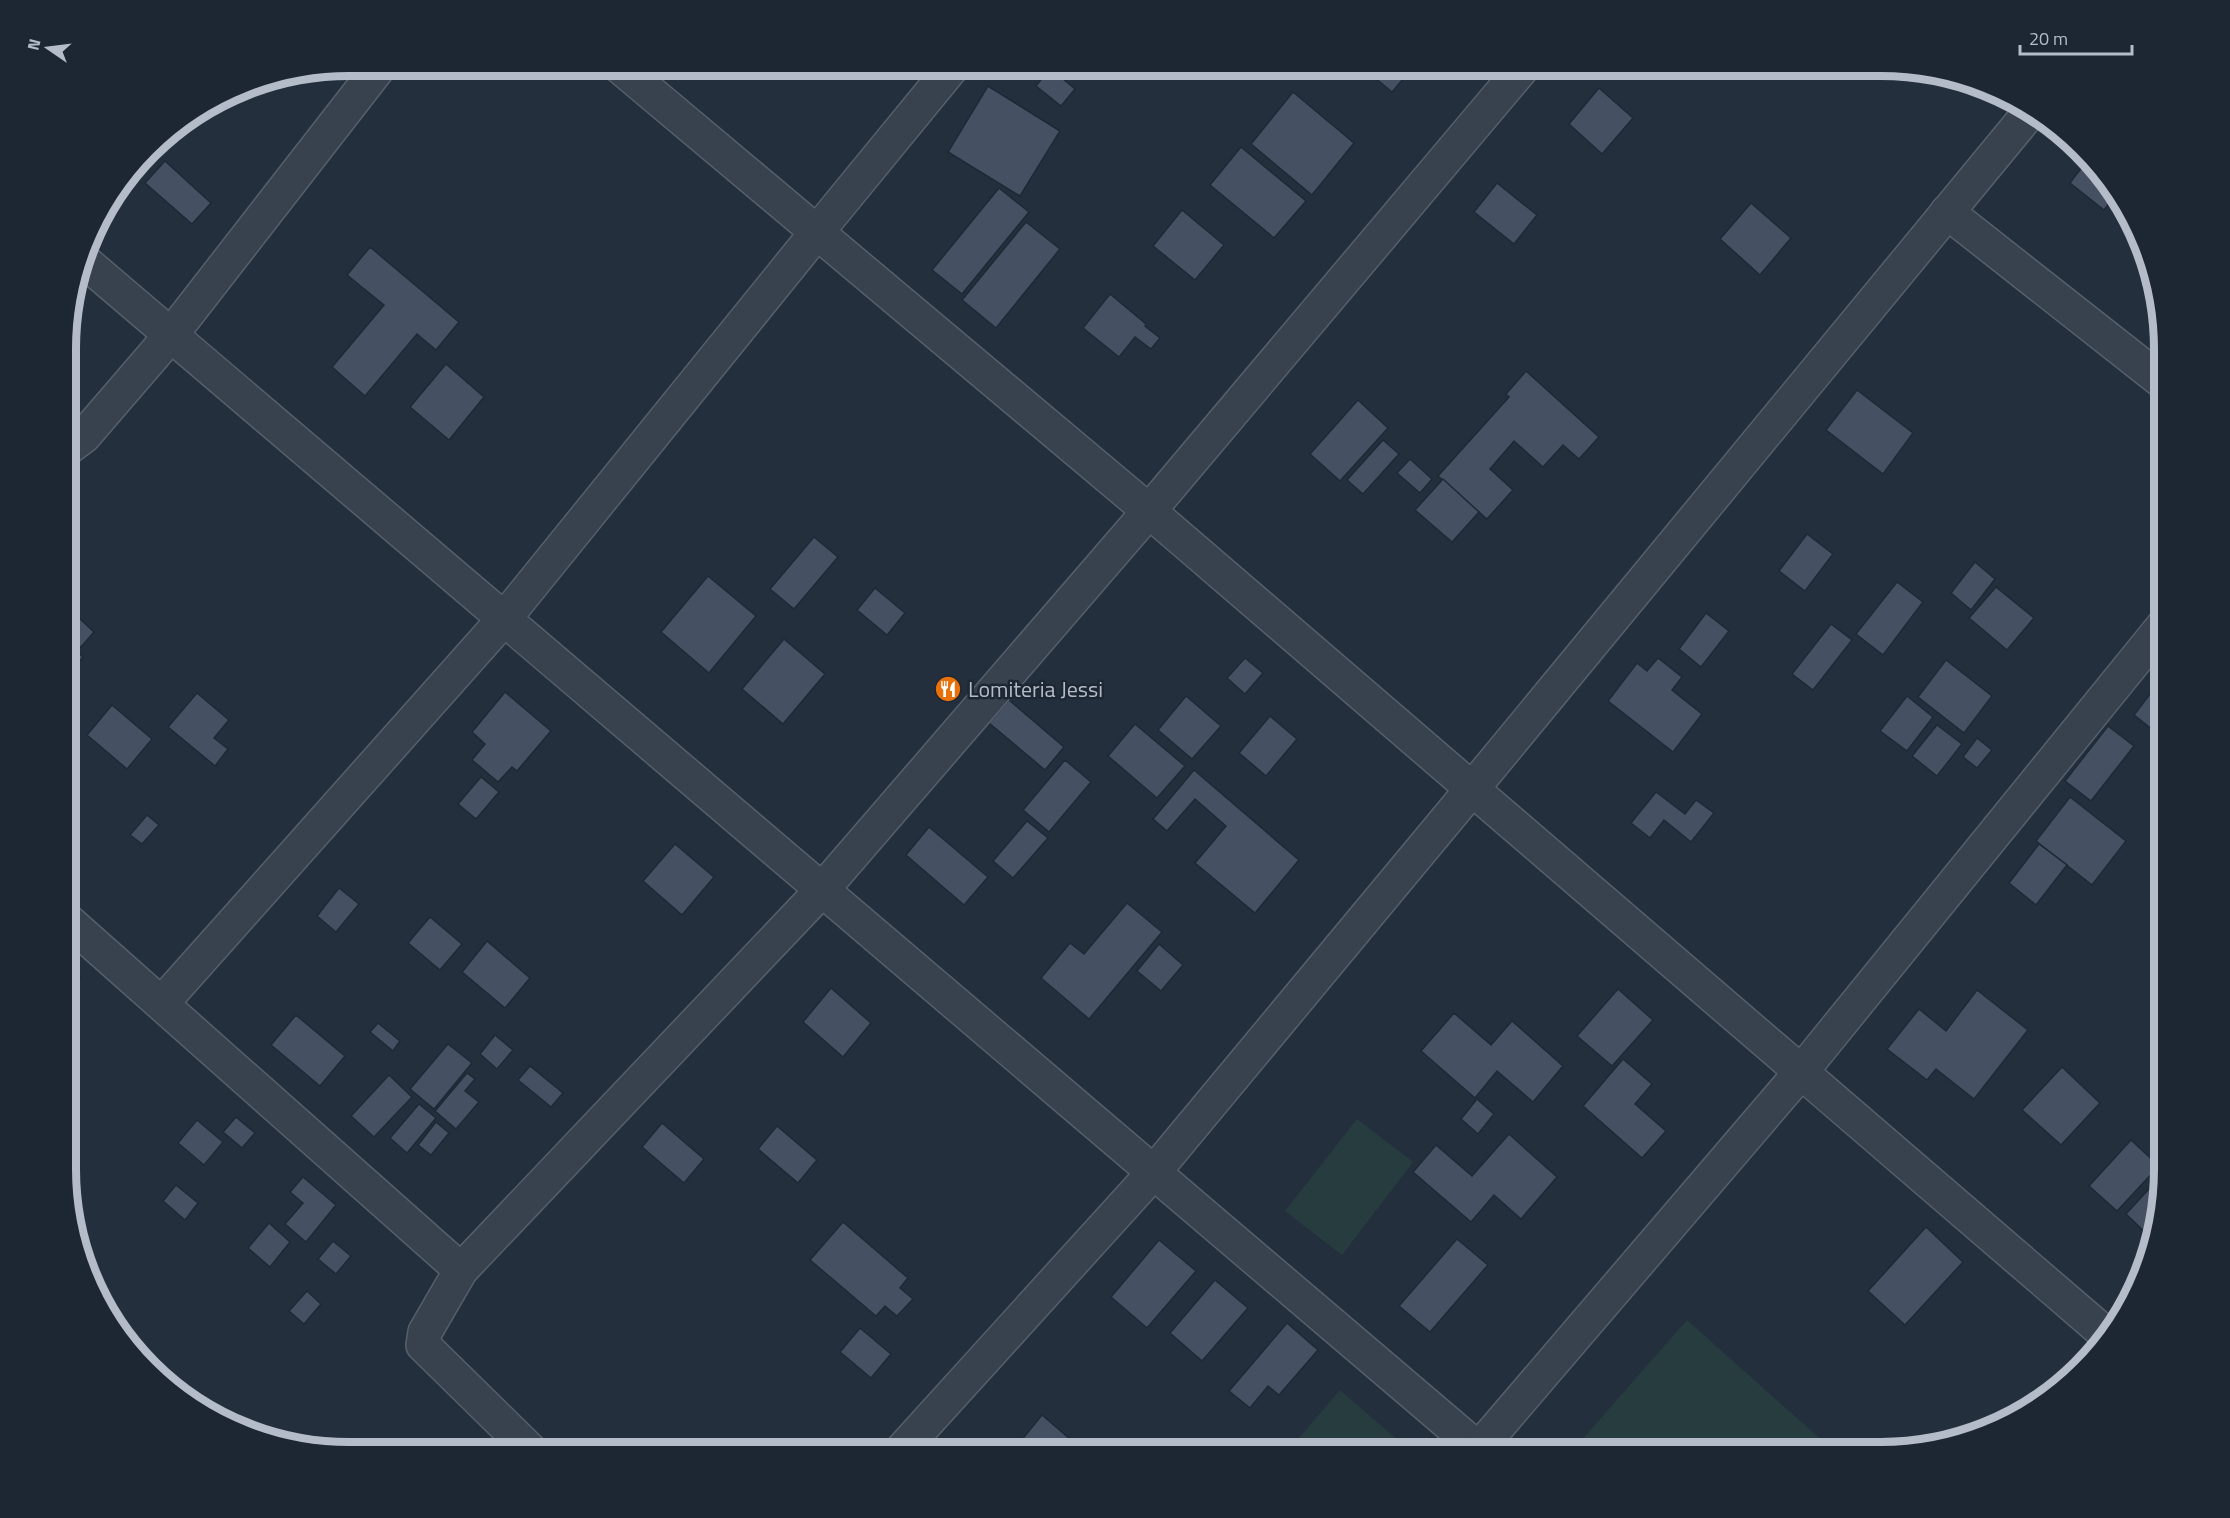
<svg xmlns="http://www.w3.org/2000/svg" width="2230" height="1518" font-family="'Titillium Web',sans-serif">
	<rect width="100%" height="100%" fill="#242f3e"/>
	<g fill="#263c3f">
		<path d="M1357,1119l56,43 -71,93 -57,-44z"/>
		<path d="M1687,1320l148,132h-264z"/>
		<path d="M1340,1390l68,59 -3,3h-118z"/>
	</g>
	<g fill="#455162" stroke="#1f2835" stroke-width="1.5">
		<path d="M1361,66h53l-22,26z"/>
		<path d="M1050,68l25,21 -14,17 -25,-20z"/>
		<path d="M988,86l72,45 -40,65 -72,-44z"/>
		<path d="M1599,88l34,30 -31,36 -33,-30z"/>
		<path d="M1293,92l61,51 -42,52 -61,-51z"/>
		<path d="M1241,147l65,54 -32,37 -64,-53z"/>
		<path d="M165,161l46,42 -19,21 -47,-41z"/>
		<path d="M2085,163l28,35 -9,12 -34,-27z"/>
		<path d="M1497,183l40,32 -23,29 -40,-32z"/>
		<path d="M999,188l30,24 -67,82 -30,-24z"/>
		<path d="M1751,203l40,35 -31,37 -40,-36z"/>
		<path d="M1182,210l42,35 -29,35 -42,-34z"/>
		<path d="M1026,222l34,27 -64,79 -34,-28z"/>
		<path d="M370,247l89,75 -23,28 -19,-16 -52,62 -33,-29 52,-62 -37,-30z"/>
		<path d="M1110,294l36,30 -1,2 15,12 -9,11 -16,-12 -16,20 -36,-29z"/>
		<path d="M446,364l38,33 -35,43 -39,-33z"/>
		<path d="M1526,371l73,66 -20,22 -16,-14 -20,22 -29,-26 -24,28 23,21 -26,29 -49,-43 71,-79 -3,-3z"/>
		<path d="M1857,390l56,43 -30,41 -57,-44z"/>
		<path d="M1358,400l30,28 -48,53 -30,-27z"/>
		<path d="M1383,440l16,14 -36,40 -16,-14z"/>
		<path d="M1410,459l22,20 -12,14 -23,-20z"/>
		<path d="M1443,479l36,33 -27,30 -37,-32z"/>
		<path d="M1807,534l26,20 -28,37 -26,-20z"/>
		<path d="M814,537l24,20 -44,52 -24,-20z"/>
		<path d="M1975,562l20,17 -24,31 -20,-17z"/>
		<path d="M708,576l48,40 -47,57 -48,-41z"/>
		<path d="M1897,582l26,20 -40,53 -27,-21z"/>
		<path d="M1996,587l38,31 -27,32 -38,-32z"/>
		<path d="M875,588l30,25 -18,22 -30,-25z"/>
		<path d="M1706,613l23,18 -28,36 -22,-18z"/>
		<path d="M80,619l14,13 -13,15 -13,-10v-5z"/>
		<path d="M1831,624l21,16 -39,50 -21,-16z"/>
		<path d="M784,639l41,35 -42,50 -41,-35z"/>
		<path d="M68,644l15,13 -15,18z"/>
		<path d="M1245,658l18,15 -18,21 -18,-16z"/>
		<path d="M1658,658l24,19 -10,13 30,24 -29,38 -65,-51 29,-38 10,8z"/>
		<path d="M1946,660l46,36 -28,37 -46,-36z"/>
		<path d="M2163,677v58l-1,2 -28,-22z"/>
		<path d="M505,692l46,39 -34,40 -5,-4 -14,15 -26,-22 13,-16 -13,-12z"/>
		<path d="M197,693l32,27 -15,18 14,11 -13,17 -47,-39z"/>
		<path d="M1186,696l35,30 -29,33 -34,-29z"/>
		<path d="M1907,696l26,21 -26,34 -27,-20z"/>
		<path d="M1009,700l55,47 -19,23 -56,-47z"/>
		<path d="M112,705l40,34 -25,30 -40,-34z"/>
		<path d="M1270,716l27,23 -31,37 -27,-23z"/>
		<path d="M1135,724l50,42 -28,32 -49,-42z"/>
		<path d="M1937,725l25,19 -25,32 -25,-20z"/>
		<path d="M2108,726l26,20 -43,55 -26,-20z"/>
		<path d="M1977,738l15,12 -15,18 -14,-11z"/>
		<path d="M1065,760l26,22 -42,50 -26,-22z"/>
		<path d="M1194,770l105,90 -44,53 -60,-50 31,-37 -31,-27 -28,32 -14,-12z"/>
		<path d="M481,777l18,15 -23,27 -18,-15z"/>
		<path d="M1656,792l29,22 11,-14 18,13 -23,29 -27,-22 -14,18 -19,-15z"/>
		<path d="M2070,797l56,44 -34,44 -56,-44z"/>
		<path d="M147,815l12,10 -17,19 -12,-9z"/>
		<path d="M1027,821l21,17 -35,40 -20,-17z"/>
		<path d="M929,827l59,50 -24,28 -58,-50z"/>
		<path d="M675,844l39,33 -32,38 -39,-34z"/>
		<path d="M2039,844l28,21 -31,40 -27,-22z"/>
		<path d="M339,888l20,16 -23,28 -19,-16z"/>
		<path d="M1127,903l35,29 -73,87 -48,-41 29,-35 14,11z"/>
		<path d="M430,917l32,27 -22,26 -32,-27z"/>
		<path d="M487,941l43,37 -25,30 -43,-36z"/>
		<path d="M1159,944l24,21 -22,26 -24,-20z"/>
		<path d="M68,967l13,10 -13,15z"/>
		<path d="M831,988l40,35 -28,34 -40,-35z"/>
		<path d="M1618,989l35,31 -41,46 -35,-30z"/>
		<path d="M1977,990l51,40 -54,69 -38,-30 -9,11 -40,-31 32,-40 27,22z"/>
		<path d="M1454,1013l37,32 21,-24 51,45 -30,36 -36,-31 -22,27 -54,-47z"/>
		<path d="M296,1015l49,41 -25,30 -49,-41z"/>
		<path d="M378,1023l22,18 -7,10 -23,-19z"/>
		<path d="M495,1035l18,15 -16,19 -17,-15z"/>
		<path d="M448,1044l24,19 -38,46 -24,-20z"/>
		<path d="M1623,1059l29,25 -17,20 31,27 -24,27 -59,-52z"/>
		<path d="M530,1066l33,27 -12,14 -33,-27z"/>
		<path d="M2062,1067l38,36 -39,42 -39,-35z"/>
		<path d="M467,1073l8,6 -10,12 14,11 -23,27 -21,-18z"/>
		<path d="M389,1075l23,22 -38,40 -23,-21z"/>
		<path d="M1477,1099l17,15 -16,20 -17,-15z"/>
		<path d="M419,1104l17,14 -29,35 -17,-15z"/>
		<path d="M236,1117l19,16 -13,15 -19,-16z"/>
		<path d="M197,1120l26,22 -19,23 -26,-22z"/>
		<path d="M436,1122l13,11 -18,22 -13,-10z"/>
		<path d="M662,1123l42,36 -20,24 -42,-36z"/>
		<path d="M777,1126l40,34 -19,23 -40,-34z"/>
		<path d="M1509,1134l48,43 -36,42 -27,-24 -23,27 -58,-50 23,-27 36,31z"/>
		<path d="M2131,1140l28,26 -42,45 -28,-25z"/>
		<path d="M303,1177l33,28 -30,37 -21,-18 18,-21 -13,-11z"/>
		<path d="M2159,1178l4,4v5l-7,37 -9,10 -21,-20z"/>
		<path d="M176,1185l22,18 -13,17 -22,-19z"/>
		<path d="M843,1222l65,56 -8,10 13,11 -16,17 -12,-10 -9,10 -66,-56z"/>
		<path d="M269,1223l21,19 -20,25 -22,-19z"/>
		<path d="M1926,1227l37,35 -58,63 -37,-34z"/>
		<path d="M1457,1239l31,26 -58,67 -31,-26z"/>
		<path d="M1159,1240l37,31 -49,57 -36,-31z"/>
		<path d="M333,1241l18,15 -15,18 -18,-15z"/>
		<path d="M1215,1280l33,28 -46,53 -32,-28z"/>
		<path d="M307,1291l14,13 -17,20 -15,-13z"/>
		<path d="M1287,1323l31,27 -39,45 -11,-9 -18,22 -21,-17z"/>
		<path d="M860,1328l31,26 -20,24 -31,-26z"/>
		<path d="M1042,1415l43,37h-73z"/>
	</g>
	<g fill="none" stroke-linecap="round" stroke-linejoin="round">
		<g stroke="#565f6c" stroke-width="36">
			<g id="street">
				<path d="M619,66l530,445 959,825"/>
				<path d="M1947,212l216,170"/>
				<path d="M84,261l1398,1191"/>
				<path d="M68,448l16,-12 87,-101 209,-269"/>
				<path d="M68,921l393,349"/>
				<path d="M162,1003l342,-384 313,-387 136,-166"/>
				<path d="M531,1451l-108,-106 2,-13 36,-62 361,-380 327,-379 375,-445"/>
				<path d="M900,1452l254,-280 318,-383 558,-677"/>
				<path d="M1476,1452l325,-380 362,-446"/>
			</g>
		</g>
		<use href="#street" stroke="#38414e" stroke-width="33"/>
	</g>
	<defs>
		<g id="restaurant-disc" transform="scale(1.35)"><circle r="9.5" fill="#e8710a" stroke="#1d2633"/><path d="M-5-6h1v4h1v-4h1v4h1v-4h1v5L-1.5 .5V6h-2V.5L-5-1ZM5-6V6H3V1.5H1.5Q1.5-4 5-6Z" fill="#fff"/></g>
	</defs>
	<g fill-rule="evenodd">
		<use href="#restaurant-disc" x="948" y="689"/>
	</g>
	<g text-anchor="middle" stroke-width="5" stroke-linejoin="round" paint-order="stroke">
		<g font-size="22" fill="#b4bcc9" stroke="#1d2633" text-anchor="start">
			<text x="968" y="697">Lomiteria Jessi</text>
		</g>
	</g>
	<path d="M0 0H2230V1518H0ZM349 76H1881A273 273 0 0 1 2154 349V1169A273 273 0 0 1 1881 1442H349A273 273 0 0 1 76 1169V349A273 273 0 0 1 349 76Z" fill="#1d2633" fill-rule="evenodd"/>
	<path fill="none" stroke="#b4bcc9" stroke-width="8" d="M349 76H1881A273 273 0 0 1 2154 349V1169A273 273 0 0 1 1881 1442H349A273 273 0 0 1 76 1169V349A273 273 0 0 1 349 76Z"/>
	<g transform="translate(48 48) rotate(284)" stroke="#1d2633" stroke-width="4.5" paint-order="stroke">
	<path d="M0-4.5L10 22L0 15L-10 22Z" fill="#b4bcc9"/>
	<text y="-9" font-size="16" font-weight="bold" text-anchor="middle" fill="#b4bcc9">N</text>
	</g>
	<path d="M2020 45v9h112v-9" fill="none" stroke="#b4bcc9" stroke-width="3"/>
	<text x="2029" y="45" font-size="18" fill="#b4bcc9" stroke="#1d2633" stroke-width="4.5" paint-order="stroke">20 m</text>
</svg>
